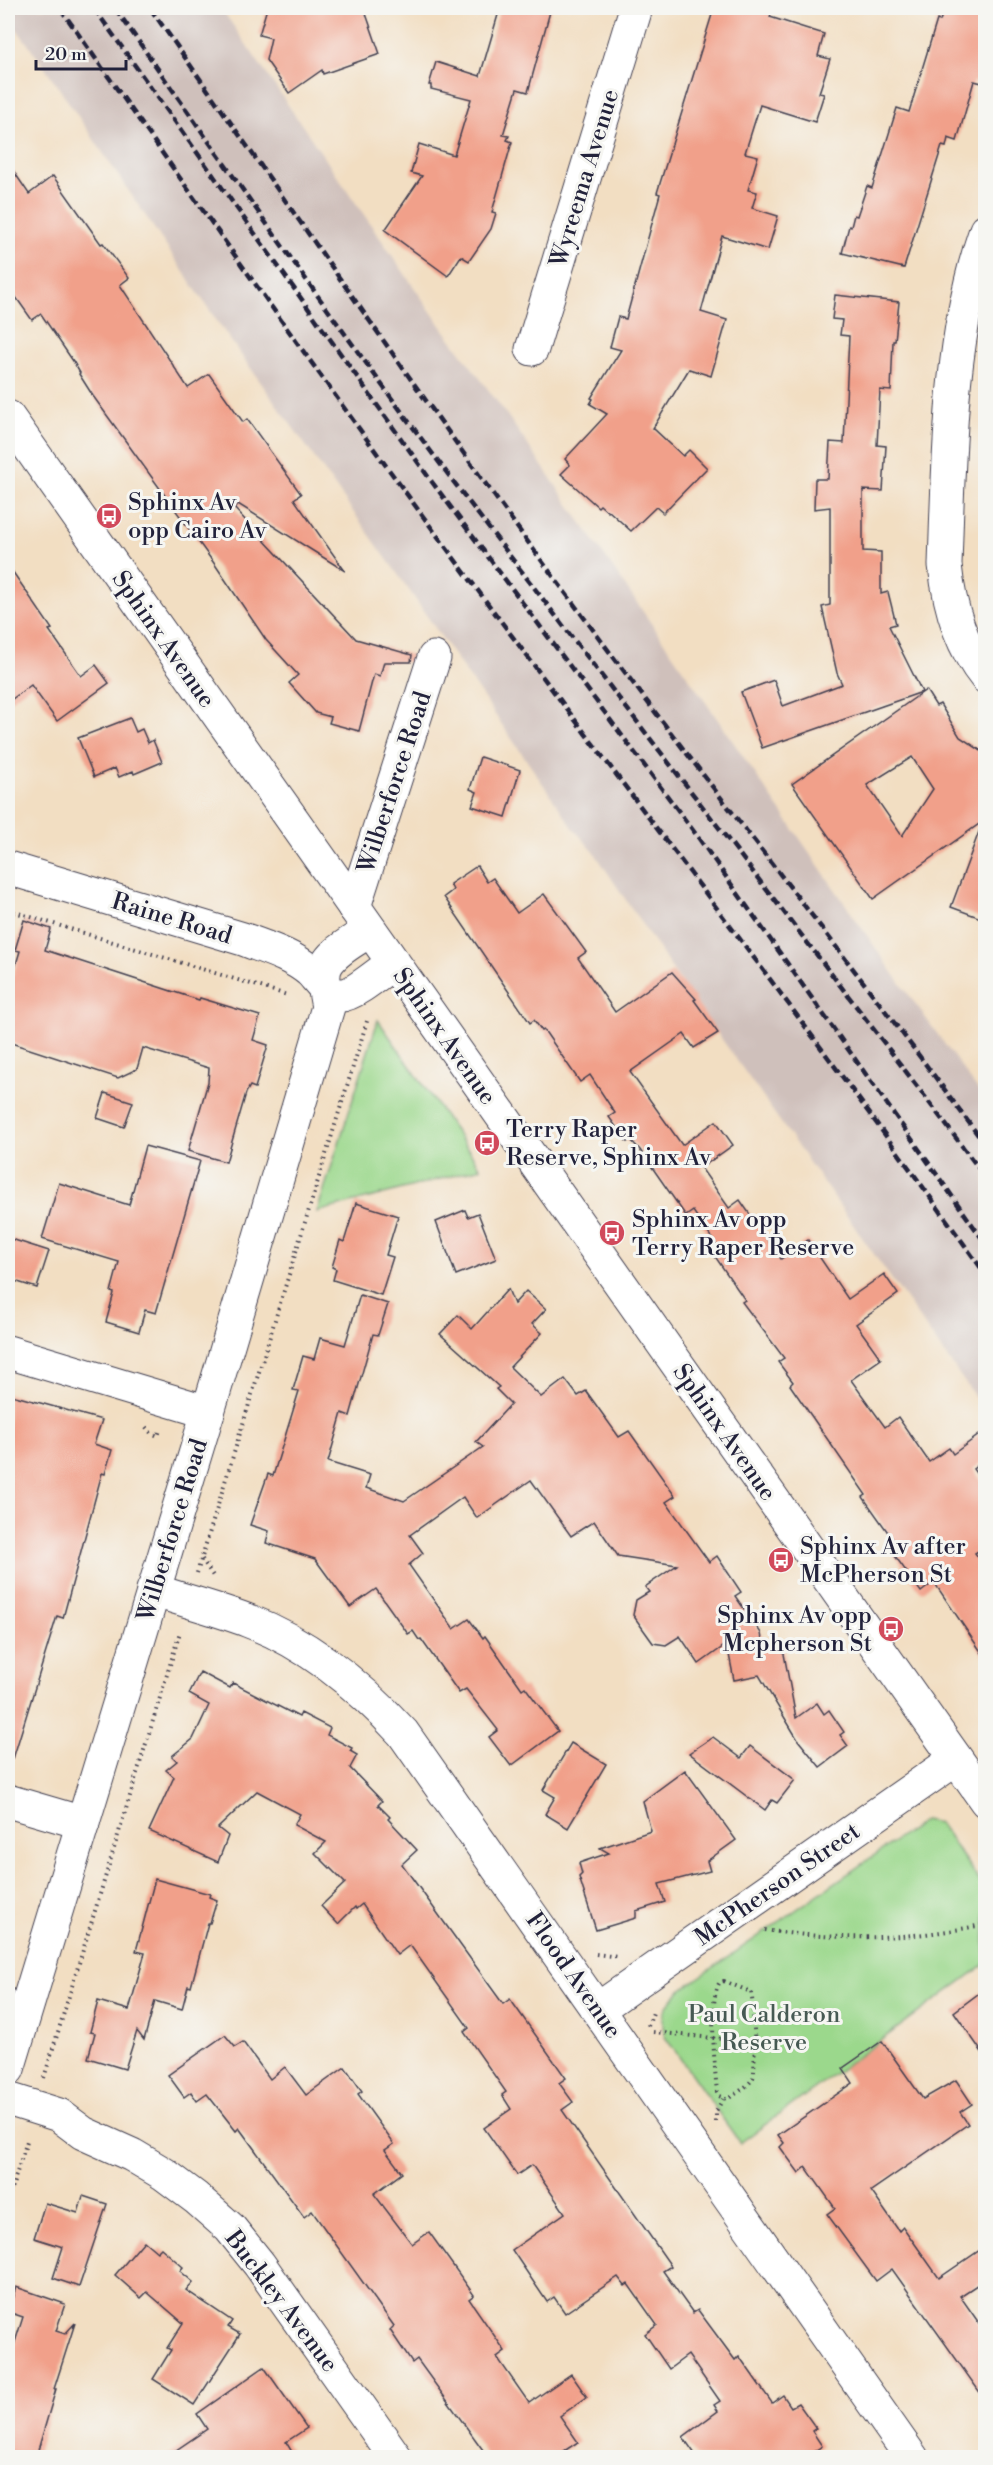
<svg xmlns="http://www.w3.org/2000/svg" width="993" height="2465" font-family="'Libre Bodoni',serif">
	<rect width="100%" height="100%" fill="#f6f6f2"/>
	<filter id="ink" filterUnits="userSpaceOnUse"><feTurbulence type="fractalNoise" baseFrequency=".0167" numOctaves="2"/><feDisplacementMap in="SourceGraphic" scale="12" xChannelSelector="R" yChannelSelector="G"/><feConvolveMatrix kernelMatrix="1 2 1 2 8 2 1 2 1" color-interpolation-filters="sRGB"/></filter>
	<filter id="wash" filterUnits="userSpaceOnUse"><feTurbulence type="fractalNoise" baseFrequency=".008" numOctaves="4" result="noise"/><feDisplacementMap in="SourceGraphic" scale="24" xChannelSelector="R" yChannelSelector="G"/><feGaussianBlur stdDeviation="1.35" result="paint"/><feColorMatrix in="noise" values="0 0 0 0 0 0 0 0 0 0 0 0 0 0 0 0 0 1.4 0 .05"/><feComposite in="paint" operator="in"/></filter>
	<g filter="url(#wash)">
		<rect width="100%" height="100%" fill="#f2dec2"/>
		<path fill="#cfc0bb" d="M8,8h213l213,308 73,99 379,548 99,137v311l-315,-445 -76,-114 -20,-23 -165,-239 -190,-266 -173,-255 -38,-52z"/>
		<g fill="#9bd88c" stroke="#5e7d64" stroke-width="1.5">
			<path d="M378,1020l103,148 -164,44z"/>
			<path d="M925,1820l14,3 46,66v75l-245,179 -75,-106c-6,-23 0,-31 16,-47z"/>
		</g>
		<g id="blocks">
			<g fill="#f1a08a" fill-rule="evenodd">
				<path d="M267,8h97l16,46 -57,20 -1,-4 -33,23 -23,-33 5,-22 -12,-3z"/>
				<path d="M500,8h51l-23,84 -11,-3 -14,46 6,1 -2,4 5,2 -20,70 4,1 -5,16 -22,32 -8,-5 -13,20 -63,-46 37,-54 -11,-3 8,-29 35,11 17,-56 -40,-10v-4h-2l7,-23 44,14z"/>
				<path d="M714,8h59l-3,9 54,17 -6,22 12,3 -11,34 5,1 -9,28 -55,-17 -15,48 13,3 -10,34 9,2 -5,16 26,8 -10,34 -46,-14 -21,76 26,8 -16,56 -22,-7 -36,59 30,28 6,-6 18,18 -44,45 -7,-6 -25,24 -22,-20 -1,1 -8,-7 -2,2 -37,-33 9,-9 -5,-6 42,-45 -17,-10 3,-5 -2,-1 30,-48 -11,-3 8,-30 8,2 34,-125 -3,-1z"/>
				<path d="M944,8h42v76l-12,-3 -17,60 -9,-3 -2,9 -4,-1 -38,122 -62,-15 7,-27 2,1 3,-12 3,1 10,-30 5,2 25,-80 12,4 28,-92 3,1z"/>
				<path d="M8,163l21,31 24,-18 48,68 2,-1 26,35 -9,7 68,103 21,-14 34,48 4,-3 54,75 -7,5 51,72 -107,-67 -4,4 122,131 56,16 -1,7h-27l-4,14 -6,-2 -15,57 -30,-8 2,-6 -15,-4 -27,-30 9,-8 -32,-35 -50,-74 -123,-170 -14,-22 1,-1 -7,-12 -32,-47 -9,6 -24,-34z"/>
				<path d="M835,295l64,7 -4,39h-2l-2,50 -11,-1 -3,55 9,1 -3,45 -20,-1v61l18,1v42l7,-2 8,32 -7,2 33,66 -160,56 -21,-56 33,-12 9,26 59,-22 -5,-11 -15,-66 8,-2v-98l-16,2 1,-30h13l2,-37 14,1 5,-107 -9,-1 2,-15 -10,-1z"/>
				<path d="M8,565l44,64 -3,1 32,46 15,-11 13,18 -52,38 -26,-36 -23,17z"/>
				<path d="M926,690l10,16 4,-2 20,33 26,17v65l-113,80 -81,-115zM912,757l21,32 -31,47 -35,-51z"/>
				<path d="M130,718l6,14 6,-3 6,14 5,-3 9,22 -28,12 -1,-3 -14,6 -4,-9 -21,9 -16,-39z"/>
				<path d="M480,757l40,13 -14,47 -34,-11 5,-14 -7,-3z"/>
				<path d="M983,821l3,1v98l-35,-13z"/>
				<path d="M477,866l10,16 6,-4 24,35 27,-19 42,58 -8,6 37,54 57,-40 24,27 -2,1 24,33 -24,15 -10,-14 -54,38 52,73 34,-24 17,24 -32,23 28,40 11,-8 41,59 27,-19 40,59 36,-25 14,20 -42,30 25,35 -30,21 34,47 13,-10 31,45 20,-14 4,6 33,-24v29l-13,10 13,18v59l-11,7 11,15v91l-52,-77 -13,10 -31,-43 7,-4 -34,-48 3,-2 -76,-110 3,-3 -15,-20 6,-4 -42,-56 3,-2 -31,-45 6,-5 -27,-39 -7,5 -46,-66 -10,-11 -3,3 -18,-25 6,-4 -25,-38 -10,7 -36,-52 -2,1 -8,-11 -4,3 -86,-126 9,-7 -3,-6z"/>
				<path d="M24,920l27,9 -6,21 154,50 1,-2 60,18 -7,24 15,5 -13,43 -5,-2 -4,7 -20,69 -38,-11 20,-69 1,-14 -66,-20 -6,21 -19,9 -110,-36v-51l12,-40 -5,-1z"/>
				<path d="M105,1093l28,9 -9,25 -27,-9z"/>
				<path d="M145,1146l55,15 -44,152 -11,-3 -6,22 -33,-10 8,-29 -3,-1 8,-30 -77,-23 17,-56 70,22z"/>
				<path d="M356,1203l42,13 -12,39 7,2 -12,38 -48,-15 3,-11 -4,-2 8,-27 4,2z"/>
				<path d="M465,1210l3,7 10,-4 18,46 -40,16 -20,-53z"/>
				<path d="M8,1238l41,13 -12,37 -29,-9z"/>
				<path d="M508,1289l6,15 12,-13 20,18 -14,15 10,9 -32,34 31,30 24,-18 13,17 8,-5 33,46 10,-6 46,65 -9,6 43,60 8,-6 24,36 -6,4 26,37 2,13 19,-3 14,75 21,-15 7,11 5,-4 15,22 -4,3 8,11 -28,21 -22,-27 -39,-65 -25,5 -7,-36 -28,20 -19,-28 -14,9 -13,-2 -20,-28 3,-15 13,-8 -4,-5 32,-22 -59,-9 -24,-35 -23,15 -40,-56 -54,38 -14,-21 -53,38 13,18 -14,12 45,64 15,-10 14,19 2,-2 37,53 3,-2 33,44 -47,35 -22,-29 9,-7 -32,-41 -7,4 -38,-54 -2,1 -6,-9 -5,3 -32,-45 -26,18 -35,-48 -49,-16 3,-12 -19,-6 18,-51 5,2 26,-85 -6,-1 10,-34 11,3 6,-21 25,7 15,-50 28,9 -10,31 -5,-1 -23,82 -8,-3 -14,49 42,13 -4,13 38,13 79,-54 -7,-5 35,-38 -15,-15 3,-2 -59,-53 18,-19 14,14z"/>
				<path d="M8,1394l94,26 -8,24 18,6 -7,24 -3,-1 -39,145 -6,-2 -44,143 -5,-1z"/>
				<path d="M200,1672l30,16 3,-5 66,34 2,-4 29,15 -3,7 25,13 -2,3 7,4 -7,13 32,33 -4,4 12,12 -2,2 29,31 -15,14 101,140 7,-5 56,79 -7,5 14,19 -11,8 109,156 -8,5 30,42 5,-3 37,50 4,-4 33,47 11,-8 8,12 7,-4 18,25 -4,3 10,15 -16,11h-109l-14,-20 35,-26 -4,-6 6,-4 -32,-46 -19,14 -24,-35 12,-9 -29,-41 -3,2 -7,-9 -53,36 -11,-16 -7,5 -35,-52 53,-37 -33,-48 -15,10 -33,-47 27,-19 -9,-14 4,-3 -42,-60 5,-4 -59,-83 -13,10 -35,-51 -6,5 -1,-2 -17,17 -17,-18 24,-23 -30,-30 11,-11 -32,-17 6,-11 -43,-23 -39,37 10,8 -10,26 -69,-31 25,-54 -8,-7 11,-9 -5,-5 21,-17 16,-34 -20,-11z"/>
				<path d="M713,1737l28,21 9,-12 45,34 -18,23 -5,-3 -7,10 -76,-57z"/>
				<path d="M571,1743l35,21 -38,64 -23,-14 10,-17 -12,-7z"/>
				<path d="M685,1770l51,70 -29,21 3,10 -51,13 6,18 -29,9v7l-40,12 -17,-53 3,-3 -3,-11 30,-10 -9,-5 51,-17 -8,-30z"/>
				<path d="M155,1879l55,15 -1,3 8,3 -7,23h-2l-17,64 -3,-1 -6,23 -27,-8 -11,39 -7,-9 -12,38 -37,-11 7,-25 -5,-1 8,-31 31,9 16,-57 -9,-2z"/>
				<path d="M986,1988v70l-32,-46z"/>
				<path d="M225,2035l10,12 8,-5 27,37 15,-12 21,28 39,-28 17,24 -4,3 36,50 -9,6 17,23 -28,21 38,50 17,-12 45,63 -5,4 36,52 -8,6 32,46 42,-29 16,23 -27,19 18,26 -23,15h-67l-71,-98 -5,4 -22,-33 4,-4 -82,-115 -8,6 -65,-89 -3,3 -29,-37 -10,7 -6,-9 -7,5 -16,-22z"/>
				<path d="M882,2041l41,58 33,-19 16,24 -12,8 8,12 -97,67 28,40 4,-4 36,51 47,-32v33l-26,17 26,37v68l-94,-132 -16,12 -49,-67 8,-6 -29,-41 -7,6 -19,-26 4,-4 -6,-8 75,-52 -10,-15z"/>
				<path d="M83,2196l24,8 -28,83 -26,-9 10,-31 -29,-9 11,-35 33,10z"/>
				<path d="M144,2241l13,11 4,-4 22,19 -3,4 13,11 -7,8 46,31 -4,6 12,7 -46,71 -41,-26 18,-29 -4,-2 16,-25 -36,-31 -6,6 -26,-23z"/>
				<path d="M16,2287l49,17 -9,27 9,3 10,-11 -21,66h2l-20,68h-28v-93l15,-47 -15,-5z"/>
				<path d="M264,2367l43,61 -21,14 9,15h-129l41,-28 -10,-15z"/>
			</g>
		</g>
	</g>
	<g filter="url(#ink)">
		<use href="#blocks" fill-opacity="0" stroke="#413e4f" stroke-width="1.5"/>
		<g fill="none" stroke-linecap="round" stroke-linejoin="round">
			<g stroke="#413e4f" stroke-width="35">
				<g id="minor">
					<path d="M986,230c-37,107 -37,223 -41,335 4,39 15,80 41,112"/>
					<path d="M532,349l104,-341"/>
					<path d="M8,417l978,1384"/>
					<path d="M8,868l235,71c23,9 48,16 67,32 9,9 18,25 32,24 11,0 41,-25 51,-32"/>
					<path d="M354,907l80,-249"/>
					<path d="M8,1352l200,60"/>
					<path d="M153,1590c32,11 65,19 96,31 61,23 111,65 154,112l509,725"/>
					<path d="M8,1801l75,22"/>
					<path d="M598,2009l358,-250"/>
					<path d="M8,2069l200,-657 120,-405c-2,-11 -5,-22 -4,-33 1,-20 31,-33 46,-44"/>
					<path d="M8,2099l51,16 24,18 49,22 32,19 32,24 34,30 29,36 137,194"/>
				</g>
			</g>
			<g stroke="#413e4f" stroke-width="4" stroke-dasharray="1.5 4.5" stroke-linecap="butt">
				<path d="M8,910l279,85"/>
				<path d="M146,1427l5,6 7,3 2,-6"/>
				<path d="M202,1559l11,17"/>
				<path d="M197,1573l171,-555"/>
				<path d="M765,1930c73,11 149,10 221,-6"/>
				<path d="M596,1954l22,3"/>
				<path d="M724,1981l27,11c3,12 5,78 2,86 -4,8 -19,17 -26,21l-8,-3 -2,-4c-2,-22 -9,-95 3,-110z"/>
				<path d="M648,2026l6,-16"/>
				<path d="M653,2032l100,10"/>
				<path d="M44,2078l136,-446"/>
				<path d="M716,2122v-11l7,-12"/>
				<path d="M8,2200l20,-62"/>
			</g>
			<use href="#minor" stroke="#fff" stroke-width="33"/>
			<g stroke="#22223b" stroke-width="4.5" stroke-dasharray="9 4.5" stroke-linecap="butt">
				<path d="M60,8c124,176 248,352 376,526 183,247 372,490 550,741"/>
				<path d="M94,8l338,474 263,351 291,411"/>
				<path d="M115,8c110,156 218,313 332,465 178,236 362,468 539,705"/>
				<path d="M150,8c143,202 283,408 432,607 132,178 273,351 404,531"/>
			</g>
		</g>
	</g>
	<defs>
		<g id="bus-disc" transform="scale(1.35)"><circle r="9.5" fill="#d1495b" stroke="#f6f6f2"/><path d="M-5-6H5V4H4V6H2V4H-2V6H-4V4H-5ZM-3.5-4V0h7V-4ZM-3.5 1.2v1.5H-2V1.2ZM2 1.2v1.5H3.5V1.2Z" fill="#fff"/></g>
	</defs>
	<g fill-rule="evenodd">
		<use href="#bus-disc" x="109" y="516"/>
		<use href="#bus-disc" x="487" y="1143"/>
		<use href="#bus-disc" x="612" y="1233"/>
		<use href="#bus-disc" x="781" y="1560"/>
		<use href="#bus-disc" x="891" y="1629"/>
	</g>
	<g text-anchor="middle" stroke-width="6" stroke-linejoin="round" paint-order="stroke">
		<g font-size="24" fill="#22223b" stroke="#f6f6f2">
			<text transform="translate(584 178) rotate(-73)" y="8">Wyreema Avenue</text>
			<text transform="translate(164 639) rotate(55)" y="8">Sphinx Avenue</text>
			<text transform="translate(394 782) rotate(-72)" y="8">Wilberforce Road</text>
			<text transform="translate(172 918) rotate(17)" y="8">Raine Road</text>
			<text transform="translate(445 1036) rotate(55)" y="8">Sphinx Avenue</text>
			<text transform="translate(725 1432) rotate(55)" y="8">Sphinx Avenue</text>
			<text transform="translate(172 1530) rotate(-73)" y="8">Wilberforce Road</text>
			<text transform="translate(777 1884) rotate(-35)" y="8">McPherson Street</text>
			<text transform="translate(574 1975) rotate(55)" y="8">Flood Avenue</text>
			<text transform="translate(282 2301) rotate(53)" y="8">Buckley Avenue</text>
		</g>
		<g font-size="24" fill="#22223b" stroke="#f6f6f2" text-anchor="start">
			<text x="128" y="510">Sphinx Av<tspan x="128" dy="28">opp Cairo Av</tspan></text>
			<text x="506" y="1137">Terry Raper<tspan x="506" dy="28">Reserve, Sphinx Av</tspan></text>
			<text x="632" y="1227">Sphinx Av opp<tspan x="632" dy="28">Terry Raper Reserve</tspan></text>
			<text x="800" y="1554">Sphinx Av after<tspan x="800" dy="28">McPherson St</tspan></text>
			<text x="872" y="1623" text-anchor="end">Sphinx Av opp<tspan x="872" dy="28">Mcpherson St</tspan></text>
		</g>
		<g font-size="24" fill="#465953" stroke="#f6f6f2">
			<text x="764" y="2022">Paul Calderon<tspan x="764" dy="28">Reserve</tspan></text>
		</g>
	</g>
	<rect width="993" height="2465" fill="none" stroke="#f6f6f2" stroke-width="30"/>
	<path d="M36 60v9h90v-9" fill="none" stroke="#22223b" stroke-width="3"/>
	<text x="45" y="60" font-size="18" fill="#22223b" stroke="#f6f6f2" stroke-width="4.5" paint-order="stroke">20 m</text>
</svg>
